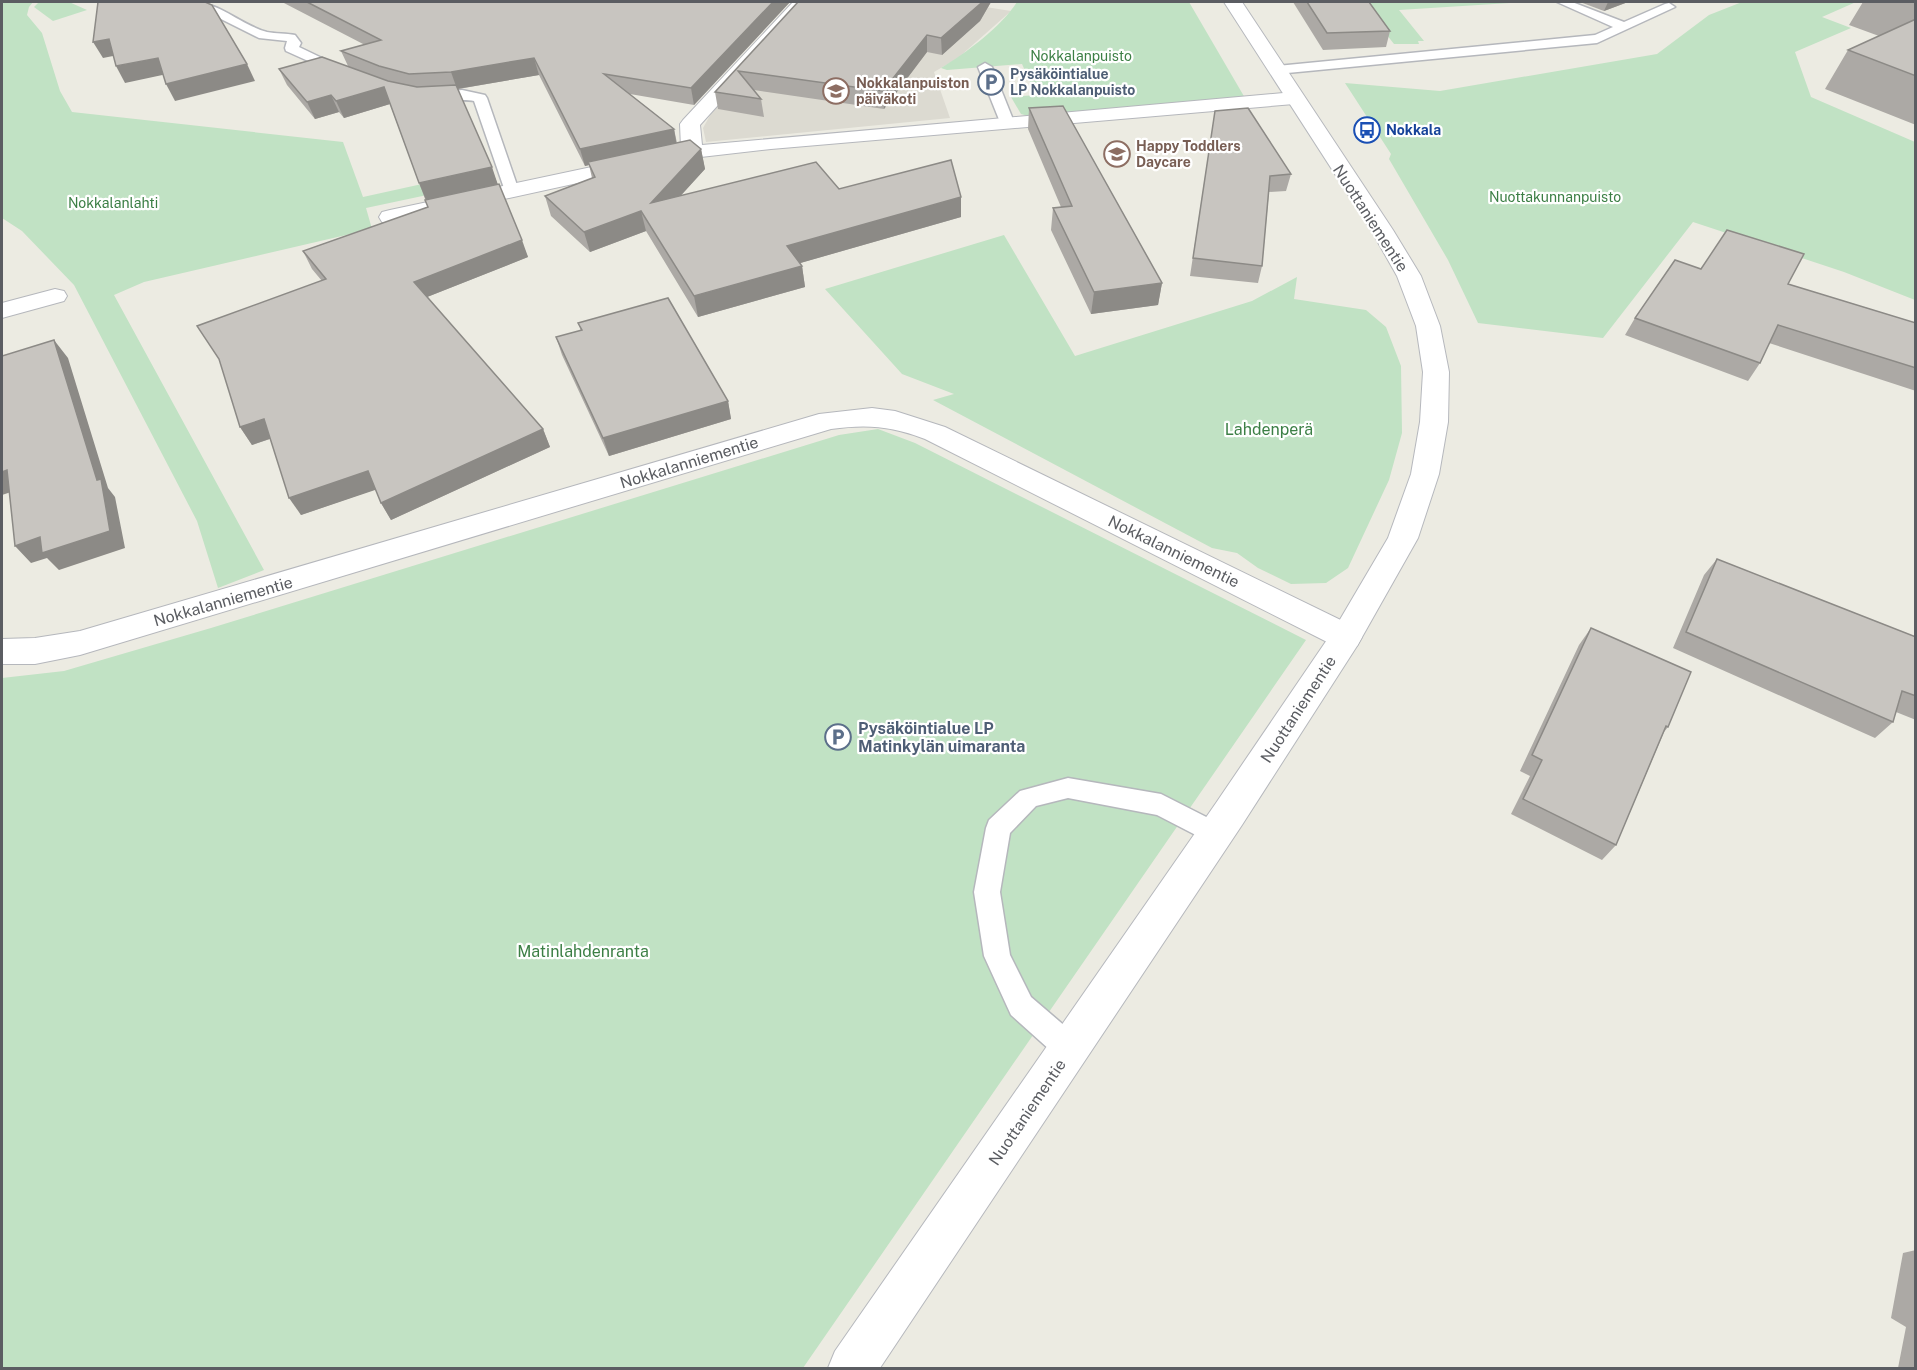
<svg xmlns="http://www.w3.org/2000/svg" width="1917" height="1370" font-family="'Public Sans',sans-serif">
	<rect width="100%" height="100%" fill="#ecebe2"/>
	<path fill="#dcdad1" d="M816,2h138l57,9 -53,47 -24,14 16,46 -244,24 -3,-14 10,-18z"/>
	<g fill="#c1e2c4">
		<path d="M2,2h31l-4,5 -2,8 15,18 18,58 12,21 271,30 20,55 100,-22 30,6 -127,27 6,21 -228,53 -30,13 150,275 -46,18 -21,-67 -123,-236 -52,-54 -20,-13z"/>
		<path d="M39,2h30l18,8 -34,11 -19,-14z"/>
		<path d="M1017,2h172l56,96 -217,18 -7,-2 -10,-17 25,-2 -14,-31 -75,6 -6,-2c25,-15 61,-42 76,-66z"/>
		<path d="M1361,2h165l-127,8 25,31h-6l1,3h-25z"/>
		<path d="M1742,2h114l-34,15 29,11 -56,24 16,45 104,45v158l-71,-28 -151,-50 -90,116 -125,-15 -30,-63 -59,-101 2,-5 -46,-71 95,8 217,-37 52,-39z"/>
		<path d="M1004,235l71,121 177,-55 45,-24 -3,22 72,11 20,17 15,39 1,67 -13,47 -41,88 -22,15 -35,1 -33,-16 -21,-15 -25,-5 -279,-148 21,-6 -52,-20 -77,-85z"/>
		<path d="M878,429l37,14 391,197 -503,728h-801v-690l62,-7 147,-43 628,-193z"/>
	</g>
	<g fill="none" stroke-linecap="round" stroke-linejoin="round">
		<g stroke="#b5b7bc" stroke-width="3">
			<g id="service">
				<path d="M187,2c32,-2 51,22 80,30 9,2 19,1 28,3l6,8 -2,4 50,24 -2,3h-10l-51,-23 -1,-3 2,-7 -28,-3z"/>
				<path d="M1557,2h15l52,20 41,-18 4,-1 6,4 -78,36 -320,31 -7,-4 7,-4 318,-31 18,-8z"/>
				<path d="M985,63l7,4 22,55 -2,3h-10l-2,-3 -22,-55z"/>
				<path d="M462,90l23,5 2,3 32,93 -2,3 -5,1 -7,-4 -31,-90c-13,-3 -42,3 -50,-4l7,-4z"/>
				<path d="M1068,778l93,16 63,32 3,8 -3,8 -9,3 -58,-30 -89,-17 -32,8 -26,27 -10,59 10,63 21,42 49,42 4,10 -4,10 -10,4 -10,-4 -49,-44 -27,-59 -10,-64 12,-64 3,-8 31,-29z"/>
			</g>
		</g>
		<g stroke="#b5b7bc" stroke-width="2">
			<g id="minor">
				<path d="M793,2h18l-111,123 2,20 592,-53 7,2 3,4 -3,4 -7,2 -523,45 -79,9 -302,66 -8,-2 -3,-5 3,-5 8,-2 291,-62 -1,-24 3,-4z"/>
				<path d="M55,289l9,2 3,5 -3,5 -62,17v-15z"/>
				<path d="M872,408l23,3 50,16 412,201 5,9 -5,9 -11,3 -11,-3 -410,-207c-34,-13 -58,-15 -94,-10l-751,226 -45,9h-33v-25l33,-1 45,-7 739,-217z"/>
			</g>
		</g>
		<g stroke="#b6b8bd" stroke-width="2">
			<path id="secondary" d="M1224,2h18l151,228 28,46 19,50 9,46 -1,50 -9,52 -21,64 -61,108 -115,179 -362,543h-52l7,-17 381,-548 119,-175 53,-90 23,-64 9,-52 3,-50 -7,-46 -19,-50 -26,-46z"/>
		</g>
		<use href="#service" fill="#fff" fill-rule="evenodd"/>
		<use href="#minor" fill="#fff" fill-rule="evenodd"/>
		<use href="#secondary" fill="#fff" fill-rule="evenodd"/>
	</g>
	<g fill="#aca9a5">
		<path d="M282,2h508l-96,103 -64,-11 44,35 3,14 24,6 4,20 -25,27 159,-7 122,28 -161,46 2,3 3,21 -107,30 -52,-86 -56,21 -39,-36 -6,-20 47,-18 -3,-13 -4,1 -46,-91 -81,14 70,168 -101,40 116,132 7,18 -159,73 -10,-17 -5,-14 -75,26 -31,-76 -18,6 -12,-18 82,-146 -10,-12 -9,-18 125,-44 -38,-103 -46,14 -5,-6 -24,7 -28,-34 -8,-16 69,-3 -7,-15 24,-6z"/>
		<path d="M798,2h193l-11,19 -38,34 -15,-3 -43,57 -130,-19 7,9 3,18 -46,-8 -3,-17z"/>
		<path d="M1293,2h76l21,29 -4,16 -63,3z"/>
		<path d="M1580,2h48l-24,9z"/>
		<path d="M1863,2h53v123l-91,-36 23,-39 31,-14 -30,-11z"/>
		<path d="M1029,108l133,175 -4,22 -67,9 -40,-84 2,-22 8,-1 -33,-78z"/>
		<path d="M1215,111l76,63 -5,17 -17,1 -7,74 -4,17 -68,-7z"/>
		<path d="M1701,269l87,15 128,39v68l-147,-48 -9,20 -12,18 -123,-46 10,-17z"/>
		<path d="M578,323l150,78 3,18 -122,37 -47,-101 -6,-18 25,-6z"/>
		<path d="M1717,559l199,78v83l-20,-8 -3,10 -18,16 -202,-90 31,-73z"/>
		<path d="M1591,628l77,99 -4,5 -48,113 -14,15 -91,-46 19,-38 -10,-5 59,-126z"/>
		<path d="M1916,1250v118h-18l8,-41 -15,-9 12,-65z"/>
	</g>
	<g fill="#8c8a86">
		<path d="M773,2h17l-96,103 -3,-17z"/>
		<path d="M982,2h9l-11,19 -38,34 -1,-17z"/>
		<path d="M1608,2h20l-24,9z"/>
		<path d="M927,35v17l-43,57 -1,-18z"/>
		<path d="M109,39l9,16 -15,3 -10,-16z"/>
		<path d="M158,58l9,16 -42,9 -9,-17z"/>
		<path d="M534,58l5,17 -82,14 -6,-17z"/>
		<path d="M247,64l8,17 -80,20 -9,-17z"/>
		<path d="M384,87l6,17 -46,14 -8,-17z"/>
		<path d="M331,95l8,17 -24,7 -8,-17z"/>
		<path d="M674,129l3,18 -89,15 1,3 -4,1 -5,-17z"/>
		<path d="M701,149l4,20 -49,54 -5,-20z"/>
		<path d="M492,167l6,18 -72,15 -7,-17z"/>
		<path d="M961,197v20l-171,49 -3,-20z"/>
		<path d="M641,211l5,20 -56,21 -6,-20z"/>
		<path d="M522,240l6,17 -106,42 -8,-17z"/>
		<path d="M802,266l3,21 -107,30 -4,-21z"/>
		<path d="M1162,283l-4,22 -67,9 3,-22z"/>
		<path d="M54,340l14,18 40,130 7,9 10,51 -66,22 -12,-12 -16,5 -16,-17z"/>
		<path d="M728,401l3,18 -122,37 -6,-18z"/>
		<path d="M264,419l11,18 -23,8 -12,-18z"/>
		<path d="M543,429l7,18 -159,73 -10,-17z"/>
		<path d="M7,470l16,18 -21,7v-23z"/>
		<path d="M368,471l10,18 -77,26 -12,-17z"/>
	</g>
	<g fill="#c8c5c0" stroke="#8c8a86" stroke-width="1.5">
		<path d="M98,2h107l7,3 35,59 -81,20 -8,-26 -42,8 -7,-27 -16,3z"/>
		<path d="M307,2h466l-82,86 -87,-14 70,55 -94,20 -46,-91 -83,14 -42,2 -30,-8 -38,-15 40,-11z"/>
		<path d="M798,2h184l-2,2 -39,34 -14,-3 -44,56 -145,-20 23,28 -46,-7z"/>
		<path d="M1307,2h62l21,29 -63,2z"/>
		<path d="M1916,19v57l-68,-26z"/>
		<path d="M322,57l66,24 29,6 39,-2 36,82 -73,16 -35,-96 -48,14 -5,-6 -24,7 -28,-33z"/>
		<path d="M1063,106l99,177 -68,9 -41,-84 19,-2 -43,-98z"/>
		<path d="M1248,108l43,66 -21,2 -8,90 -69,-8 22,-147z"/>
		<path d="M690,140l11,9 -50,54 165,-41 23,27 112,-29 10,37 -174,49 15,20 -108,30 -53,-85 -57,21 -39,-36 50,-19 -7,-15z"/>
		<path d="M499,184l23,56 -108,42 129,147 -162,74 -13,-32 -79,27 -25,-79 -24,8 -21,-68 -22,-33 129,-47 -23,-28 125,-44 -3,-7z"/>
		<path d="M1727,230l77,24 -16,30 128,39v45l-138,-43 -18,38 -125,-45 40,-58 26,9z"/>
		<path d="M668,298l60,103 -125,37 -47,-101 26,-7 -4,-7z"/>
		<path d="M54,340l43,140 4,-1 9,52 -68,22 -2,-16 -25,9 -8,-76 -5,2v-116z"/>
		<path d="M1717,559l199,78v59l-14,-5 -9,31 -207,-90z"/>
		<path d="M1591,628l100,44 -23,55 -2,-1 -50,119 -93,-46 19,-39 -10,-5z"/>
	</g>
	<defs>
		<g id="parking-ring" transform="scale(1.35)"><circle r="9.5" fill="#fff" stroke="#5c6f8a" stroke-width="1.5"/><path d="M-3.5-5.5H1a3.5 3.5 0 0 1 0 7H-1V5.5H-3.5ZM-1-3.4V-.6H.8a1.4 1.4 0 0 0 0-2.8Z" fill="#5c6f8a"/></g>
		<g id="school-ring" transform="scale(1.35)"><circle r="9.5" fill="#fff" stroke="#8d6e63" stroke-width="1.5"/><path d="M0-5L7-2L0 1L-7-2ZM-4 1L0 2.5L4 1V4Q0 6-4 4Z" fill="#8d6e63"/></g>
		<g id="bus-ring" transform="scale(1.35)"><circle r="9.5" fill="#fff" stroke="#1a4fb4" stroke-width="1.5"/><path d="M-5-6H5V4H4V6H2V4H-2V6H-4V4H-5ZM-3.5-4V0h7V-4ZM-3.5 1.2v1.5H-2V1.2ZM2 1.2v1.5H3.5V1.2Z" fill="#1a4fb4"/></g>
	</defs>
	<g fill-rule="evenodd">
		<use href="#parking-ring" x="991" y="82"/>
		<use href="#school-ring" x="836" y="91"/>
		<use href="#bus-ring" x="1367" y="130"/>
		<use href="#school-ring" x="1117" y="154"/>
		<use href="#parking-ring" x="838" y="737"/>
	</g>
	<g text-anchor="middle" stroke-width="4.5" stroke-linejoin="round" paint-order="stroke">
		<g font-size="14" fill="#3c7f45" stroke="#fff">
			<text x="1081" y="61">Nokkalanpuisto</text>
			<text x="1555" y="202">Nuottakunnanpuisto</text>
			<text x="113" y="208">Nokkalanlahti</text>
		</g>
		<g font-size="14" font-weight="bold" fill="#4e5e75" stroke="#fff" text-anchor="start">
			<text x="1010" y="79">Pysäköintialue<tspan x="1010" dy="16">LP Nokkalanpuisto</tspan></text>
		</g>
		<g font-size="14" font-weight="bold" fill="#785e54" stroke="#fff" text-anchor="start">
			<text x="856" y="88">Nokkalanpuiston<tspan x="856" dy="16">päiväkoti</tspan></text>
			<text x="1136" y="151">Happy Toddlers<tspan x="1136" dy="16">Daycare</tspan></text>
		</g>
		<g font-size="14" font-weight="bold" fill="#164399" stroke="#fff" text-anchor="start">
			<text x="1386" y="135">Nokkala</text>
		</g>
		<g font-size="16" fill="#5b5d62" stroke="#fff">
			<text transform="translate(1371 218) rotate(57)" y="6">Nuottaniementie</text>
			<text transform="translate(689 462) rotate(-17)" y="6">Nokkalanniementie</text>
			<text transform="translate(1174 551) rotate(26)" y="6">Nokkalanniementie</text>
			<text transform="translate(223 601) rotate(-16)" y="6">Nokkalanniementie</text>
			<text transform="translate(1298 709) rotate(-57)" y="6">Nuottaniementie</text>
			<text transform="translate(1027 1112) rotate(-56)" y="6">Nuottaniementie</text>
		</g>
		<g font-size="16" fill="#3c7f45" stroke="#fff">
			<text x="1269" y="435">Lahdenperä</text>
			<text x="583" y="957">Matinlahdenranta</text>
		</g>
		<g font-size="16" font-weight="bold" fill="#4e5e75" stroke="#fff" text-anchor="start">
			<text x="858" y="734">Pysäköintialue LP<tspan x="858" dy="18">Matinkylän uimaranta</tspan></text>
		</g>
	</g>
	<rect width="1917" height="1370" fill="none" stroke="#5b5d62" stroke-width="6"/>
</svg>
